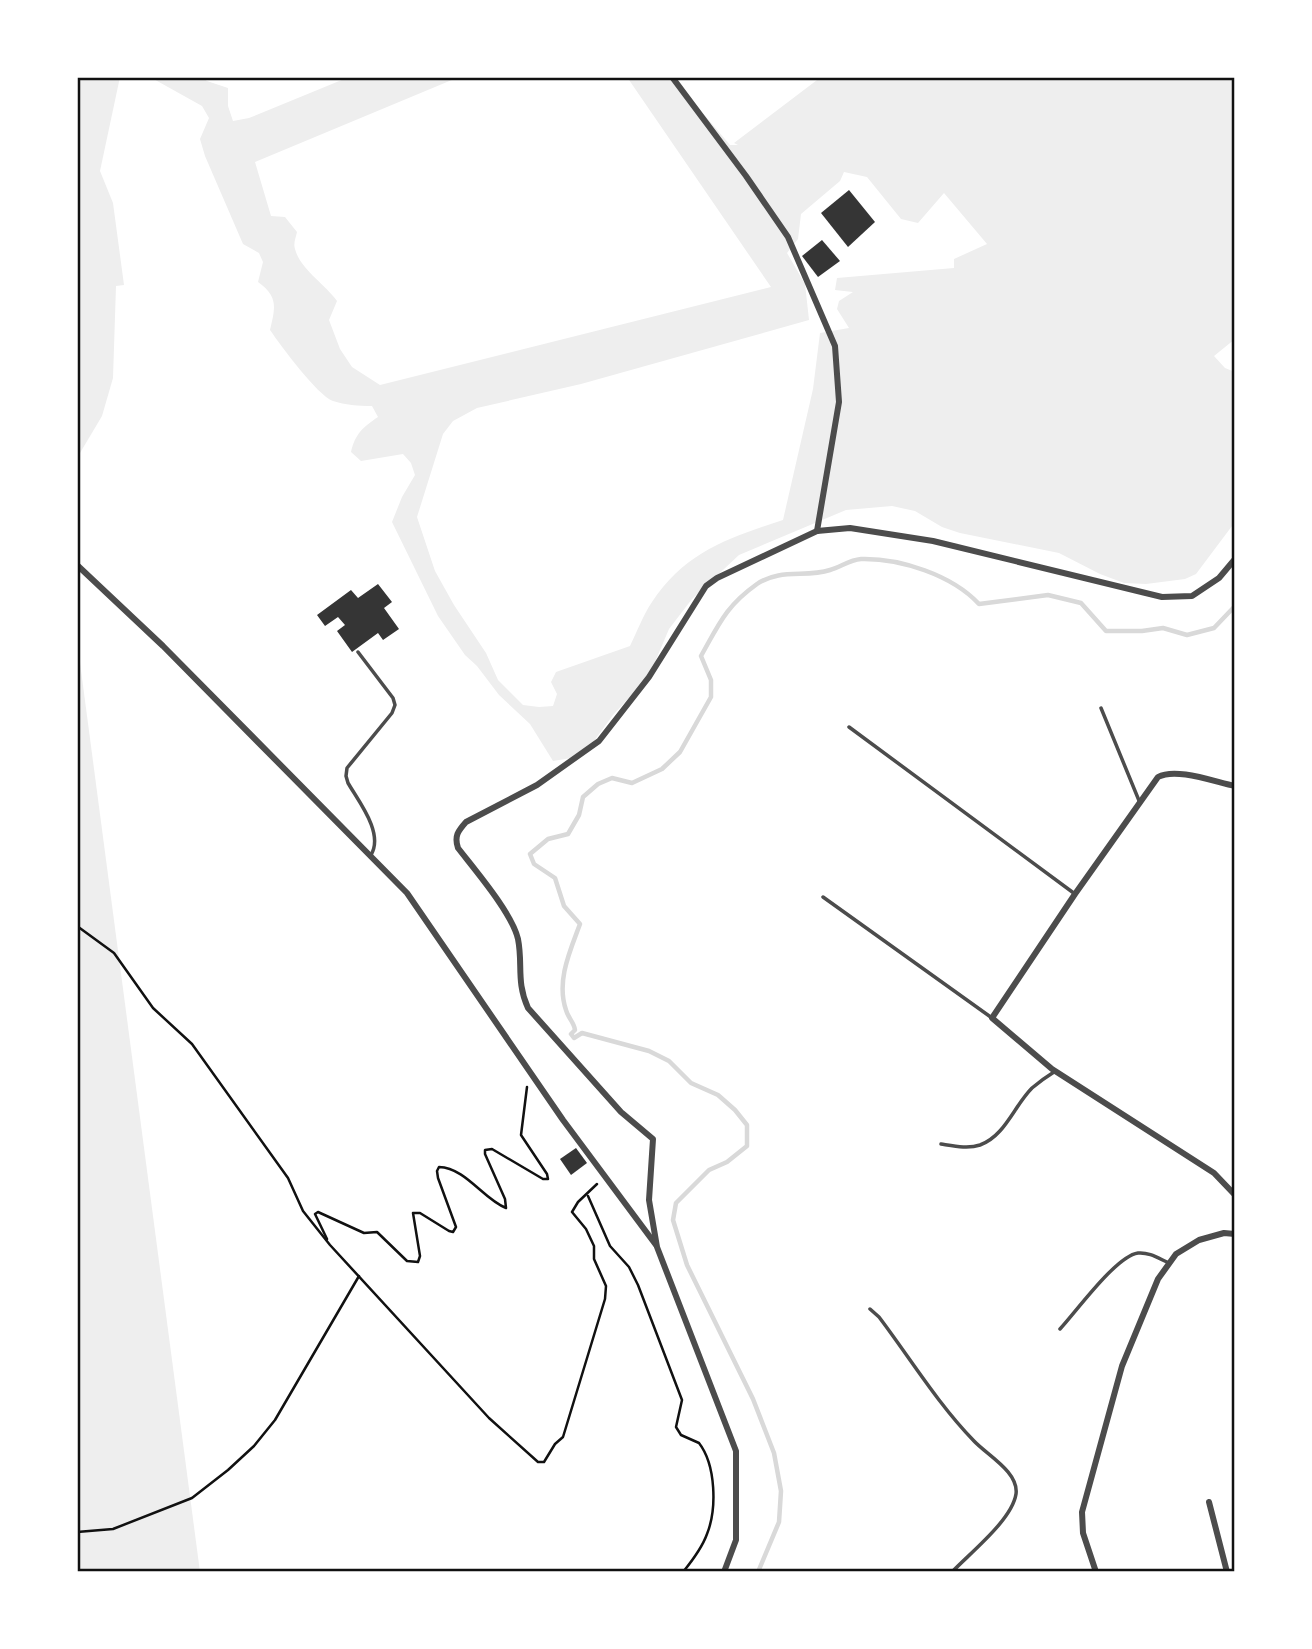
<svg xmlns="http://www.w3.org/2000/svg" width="1312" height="1649" font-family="'Space Grotesk',sans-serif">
	<rect width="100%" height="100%" fill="#fff"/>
	<g fill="#eee" fill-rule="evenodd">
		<path d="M77,77h43l-20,94 13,32 11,82 -8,1 -3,92 -11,38 -25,42z"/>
		<path d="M150,77h52l5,4 21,7v18l5,15 16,-3 100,-41h110l-204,85 16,54 14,1 12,15c-1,5 -4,12 -2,17 5,20 30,35 42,52l-8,19 11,29 12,18 28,18 391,-98 -144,-210h45l58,68h8l-4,-2 87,-66h414v262l-21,17 11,12 10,4v150l-39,52 -11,5 -39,5 -22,-1 -24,-9 -41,-21 -99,-20 -18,-6 -27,-16 -23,-5 -46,4 -107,45 -47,44 -23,30 -20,47 -36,39 -19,26 -23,17 -18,3 -23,-37 -31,-29 -22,-29 -12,-11 -27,-39 -46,-94 10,-25 13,-22 -4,-12 -8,-9 -42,7 -10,-9c4,-18 12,-25 27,-35l-6,-11c-14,0 -27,-1 -39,-5 -16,-6 -52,-55 -63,-71 5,-22 9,-33 -12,-48l5,-20 -4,-9 -16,-9 -38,-88 -5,-17 9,-21 -7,-12zM844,172l23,5 34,42 17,4 26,-30 43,51 -33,15v9l-117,10 -2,12 18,2 -14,9 -2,8 12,19 -29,5 -7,56 -30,131c-55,18 -98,32 -131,82 -9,13 -15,30 -22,44l-74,26 -5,10 6,12 -4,12 -14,1 -16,-2 -25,-25 -12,-27 -32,-48 -19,-34 -18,-54 26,-83 10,-13 24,-13 104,-24 228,-64 -4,-36 -18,-31 11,-14 3,-25 39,-33z"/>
		<path d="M77,640l123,932h-123z"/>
	</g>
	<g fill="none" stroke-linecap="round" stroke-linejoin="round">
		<path stroke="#d9d9d9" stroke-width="4.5" d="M758,1572l21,-50 2,-31 -7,-38 -21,-54 -66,-134 -14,-45 3,-17 33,-33 18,-8 20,-16v-21l-12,-15 -17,-15 -27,-12 -22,-22 -20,-10 -67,-18 -8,5 -3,-4 4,-4c-1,-8 -7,-12 -9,-20 -10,-29 4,-59 14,-86l-16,-18 -9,-28 -21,-14 -4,-10 18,-15 20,-5 11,-19 4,-18 15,-13 14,-6 20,5 30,-14 18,-17 31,-55v-17l-10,-24c18,-32 25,-50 56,-72 24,-16 48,-6 73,-14 11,-3 19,-10 31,-11 39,-1 91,16 118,45l69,-9 33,8 25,28h36l21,-3 24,7 27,-7 21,-22"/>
	</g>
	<g fill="#353535">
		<path d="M849,190l26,32 -27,25 -27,-34z"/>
		<path d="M822,240l18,21 -22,16 -16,-21z"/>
		<path d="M378,584l14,18 -8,6 15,21 -16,11 -5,-7 -26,19 -15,-21 8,-6 -7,-8 -13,9 -8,-11 34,-25 7,8z"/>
		<path d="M576,1148l11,15 -16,12 -11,-16z"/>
	</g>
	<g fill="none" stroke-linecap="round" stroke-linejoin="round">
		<g stroke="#111" stroke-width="2.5">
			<path d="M77,926l37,27 39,55 39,36 96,134 15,33 27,34 159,173 49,44h6l11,-18 8,-7 42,-138 1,-13 -12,-27v-13l-8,-17 -14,-17 6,-10 19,-18"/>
			<path d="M588,1196l22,50 19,21 9,18 44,115 -6,27 5,8 18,8c17,22 18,66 8,91 -5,14 -15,27 -24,38"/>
			<path d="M327,1239l-12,-25 3,-2 46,21 13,-1 30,29 11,1 2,-6 -7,-43h7l29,18 4,1 3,-5 -18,-49 -1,-7 2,-4c27,1 44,32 67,41l-1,-9 -20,-45v-4l7,-1 51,30h5l-1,-5 -26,-39 6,-48"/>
			<path d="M77,1532l36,-3 79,-31 36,-28 26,-24 21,-26 84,-144"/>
		</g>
		<g stroke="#4c4c4c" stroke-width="3.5">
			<path d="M358,652l35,46 2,7 -3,8 -45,55 -1,8 2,7c11,19 36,50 23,72"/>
			<path d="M1101,708l39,95"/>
			<path d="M849,727l226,167"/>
			<path d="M823,897l169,121"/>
			<path d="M941,1144c13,2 27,5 39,1 25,-9 34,-39 52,-57 7,-6 14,-11 22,-16"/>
			<path d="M870,1309l9,8c31,41 59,87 95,124 13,14 45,31 42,53 -4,26 -46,59 -64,78"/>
			<path d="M1060,1329c16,-17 56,-73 78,-76 11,-1 20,5 31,10"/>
		</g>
		<g stroke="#4c4c4c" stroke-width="6">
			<path d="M672,77l74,99 42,61 47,109 4,56 -22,129"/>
			<path d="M77,565l86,81 244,247 156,227 93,125"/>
			<path d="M1235,786c-20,-4 -59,-19 -77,-9l-83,117 -83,124 60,51 162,104 21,22"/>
			<path d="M1209,1502l18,70"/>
			<path d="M724,1572l12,-32v-89l-79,-204 -8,-47 4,-61 -32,-27 -93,-104c-12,-26 -5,-44 -10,-69 -6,-26 -43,-69 -60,-91 -4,-12 0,-17 8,-26l71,-37 62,-44 50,-64 57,-91 11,-8 100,-47 33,-3 83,13 229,56 30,-1 27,-18 16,-19"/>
			<path d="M1096,1572l-13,-39 -1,-21 40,-146 36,-87 18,-25 23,-14 25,-7 11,1"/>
		</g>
	</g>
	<rect width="1312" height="1649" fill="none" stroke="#ffffff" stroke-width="158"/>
	<rect x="79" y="79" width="1154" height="1491" fill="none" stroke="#111" stroke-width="2.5"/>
</svg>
